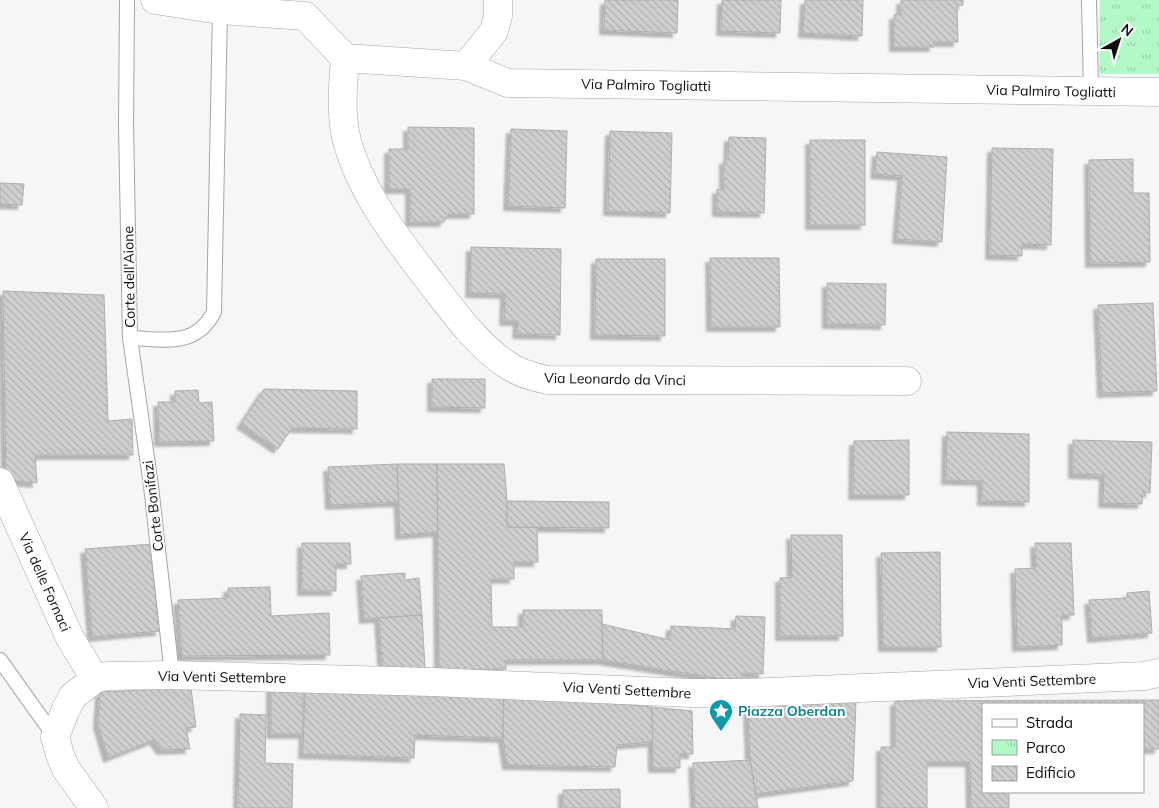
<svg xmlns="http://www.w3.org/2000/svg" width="1159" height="808" font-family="Mulish,sans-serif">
	<defs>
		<pattern id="park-tufts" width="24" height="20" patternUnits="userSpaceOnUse" patternTransform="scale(1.25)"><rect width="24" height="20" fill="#b3f9c6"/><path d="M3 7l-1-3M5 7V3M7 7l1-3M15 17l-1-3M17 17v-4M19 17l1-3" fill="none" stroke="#99d4a9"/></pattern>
		<pattern id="building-back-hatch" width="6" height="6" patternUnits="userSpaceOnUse" patternTransform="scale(1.25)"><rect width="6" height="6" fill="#cfced0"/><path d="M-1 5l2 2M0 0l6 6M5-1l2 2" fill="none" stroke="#b1b0b1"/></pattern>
		<filter id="shadow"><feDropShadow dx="-4.5" dy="4.5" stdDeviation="1" flood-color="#0004"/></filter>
	</defs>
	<rect width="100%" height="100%" fill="#f5f6f8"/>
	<path fill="url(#park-tufts)" d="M1100,0h59v74h-60z"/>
	<g fill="url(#building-back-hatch)" stroke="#afaeb0" filter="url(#shadow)">
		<path d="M605,0h73l-1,33 -73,-3z"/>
		<path d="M722,0h59l-1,33 -59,-2z"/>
		<path d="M805,0h58l-1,36 -59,-3z"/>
		<path d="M901,0h62v5l-6,1 1,36h-25l1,5h-40v-32l7,-1z"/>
		<path d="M408,127l66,1v86h-26l-4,8h-34v-33h-21v-40h19z"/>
		<path d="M511,129l56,2 -2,77 -57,-2z"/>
		<path d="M610,131l62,2 -2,80 -62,-2z"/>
		<path d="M729,137l37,1 -2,75 -47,-1v-23l7,1v-30h4z"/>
		<rect x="810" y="140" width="55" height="85"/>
		<path d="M992,148l61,1 -2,96 -29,-1v12l-32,-1z"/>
		<path d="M877,152l70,5 -5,85 -45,-3 5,-63 -27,-2z"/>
		<path d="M1133,159v34h16l1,69 -60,1 -1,-103z"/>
		<path d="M0,183l24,1 -2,21 -22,-1z"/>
		<path d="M471,247l90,2 -1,86 -43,-1 1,-13h-14l1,-27 -35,-1z"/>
		<path d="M710,258h69l1,69h-69z"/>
		<path d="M596,259h69v77l-70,-1z"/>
		<path d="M827,283l59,1 -1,41 -58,-1z"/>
		<path d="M3,291l101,4 4,126 24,-2 1,36h-98l2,28 -31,-3z"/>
		<path d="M1153,303l4,88 -55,2 -4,-88z"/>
		<path d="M432,379h53v29l-53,-1z"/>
		<path d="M264,389l93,2v38l-65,-1 -14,21 -37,-25z"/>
		<path d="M198,390l1,13 13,-1 2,39 -55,1 -1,-40h17v-11z"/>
		<path d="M947,432l82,2v68l-47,-1v-20l-36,-1z"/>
		<path d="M909,440v55h-56l1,-54z"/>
		<path d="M1073,440l79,2 -2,51 -7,-1 -1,12 -39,-1 1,-28 -31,-1z"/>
		<path d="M397,464l2,38 -69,3 -2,-38z"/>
		<path d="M397,464h40l1,68 -38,3z"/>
		<path d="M437,464h67l3,37v26h30l1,35h-24v17h-23l1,48h31v-17h79l1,50h-98l1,9 -67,1z"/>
		<path d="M507,501l102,1v26l-102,-1z"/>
		<path d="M791,535h51l1,101h-63v-58l12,-1z"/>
		<path d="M302,543h48l1,21h-15v27h-34z"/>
		<path d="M1035,543h36l3,72h-12v30l-45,2 -2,-78 21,-1z"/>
		<path d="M153,544l7,87 -68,6 -7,-88z"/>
		<path d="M940,552l1,95h-58l-2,-94z"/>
		<path d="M405,573v7l14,-2 3,37 -58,4 -3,-43z"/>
		<path d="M270,587l1,29 58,-3 1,42 -148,1 -4,-56 50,-2v-10z"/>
		<path d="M1149,591l3,42 -60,5 -3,-38 38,-2v-5z"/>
		<path d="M422,615l3,54 -42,3 -4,-54z"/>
		<path d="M736,616l29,1 -2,57 -20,-1 -3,9 -137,-22 -1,-36 68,16 1,-14 64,3z"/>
		<path d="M305,685l199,8 -1,45 -88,-3 -1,23 -111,-4z"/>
		<rect x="271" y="687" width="32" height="47"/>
		<path d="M191,688l5,39 -10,1 4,21 -29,1 -7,-10 -46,18 -10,-34 2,-32z"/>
		<path d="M504,693l148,14 1,35 -36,3 -2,22 -108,-2 -4,-27z"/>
		<path d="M1159,700v49h-16v-45h-160v88h26v16h-38l-1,-46h-43v46h-46v-61h14v-46z"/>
		<path d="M856,701l-3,80 -97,13 -6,-34 -2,-51z"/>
		<path d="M652,707l40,4 1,43h-13v14h-27z"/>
		<path d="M240,714l26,1 -1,48 28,1 -1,44h-54z"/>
		<path d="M750,760l8,48h-63l-2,-45z"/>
		<path d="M620,789v19h-57v-18z"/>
	</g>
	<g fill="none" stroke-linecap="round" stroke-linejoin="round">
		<g stroke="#a4a5a7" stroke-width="16">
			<g id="lane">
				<path d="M127,0l-1,124 4,214 21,148 21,189"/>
				<path d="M1089,0l2,91"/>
				<path d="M130,338c35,1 65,10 84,-26l6,-302"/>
				<path d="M0,660l55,77"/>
			</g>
		</g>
		<g stroke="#a4a5a7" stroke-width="29">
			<g id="street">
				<path d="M155,0l65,10 85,6 40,42 121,8 42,17 651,9"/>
				<path d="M345,58c-2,28 -5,56 2,83 15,54 51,99 85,143 21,27 43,58 71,78 13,10 29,15 45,18l359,1"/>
				<path d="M466,66l28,-35 4,-15v-16"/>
				<path d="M0,482l70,156 25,41"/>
				<path d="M94,808l-28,-39 -6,-14 -5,-18 11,-28 7,-13 22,-17 12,-3 65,-1 260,7 259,11h56l397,-17 15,-3"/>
			</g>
		</g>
		<use href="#lane" stroke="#fff" stroke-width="14"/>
		<use href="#street" stroke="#fff" stroke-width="28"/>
	</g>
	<defs>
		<g id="sight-pin" transform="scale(1.25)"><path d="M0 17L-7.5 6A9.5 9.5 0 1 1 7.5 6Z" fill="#0f9aa8" stroke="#fff"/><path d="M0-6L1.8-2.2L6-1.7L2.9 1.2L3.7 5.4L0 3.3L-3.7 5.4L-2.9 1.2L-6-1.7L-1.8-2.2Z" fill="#fff"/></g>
	</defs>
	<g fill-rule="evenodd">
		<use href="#sight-pin" x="721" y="711"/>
	</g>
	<g text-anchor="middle" stroke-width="4" stroke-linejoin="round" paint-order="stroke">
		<g font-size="14" fill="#0d0e0e" stroke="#fff">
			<text transform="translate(646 85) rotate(1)" y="5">Via Palmiro Togliatti</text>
			<text transform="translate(1051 91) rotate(1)" y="5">Via Palmiro Togliatti</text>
			<text transform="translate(129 277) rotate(-91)" y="5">Corte dell'Aione</text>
			<text transform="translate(615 379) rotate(1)" y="5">Via Leonardo da Vinci</text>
			<text transform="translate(153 506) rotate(-97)" y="5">Corte Bonifazi</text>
			<text transform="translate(45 582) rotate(66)" y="5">Via delle Fornaci</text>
			<text transform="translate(222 677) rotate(1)" y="5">Via Venti Settembre</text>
			<text transform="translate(1032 681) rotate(-2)" y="5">Via Venti Settembre</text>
			<text transform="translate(627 690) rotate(3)" y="5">Via Venti Settembre</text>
		</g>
		<g font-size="14" font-weight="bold" fill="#0d838f" stroke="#fff" text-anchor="start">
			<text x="738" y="716">Piazza Oberdan</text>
		</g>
	</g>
	<rect x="982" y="703" width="162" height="90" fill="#ffffff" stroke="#9e9f9f"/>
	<rect x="992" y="719" width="25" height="8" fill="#ffffff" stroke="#9e9f9f"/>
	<text x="1026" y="728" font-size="15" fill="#0d0e0e">Strada</text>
	<rect x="992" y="740" width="25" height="15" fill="url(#park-tufts)" stroke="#9e9f9f"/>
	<text x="1026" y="753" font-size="15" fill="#0d0e0e">Parco</text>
	<rect x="992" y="766" width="25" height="15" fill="url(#building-back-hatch)" stroke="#9e9f9f"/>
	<text x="1026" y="778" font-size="15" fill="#0d0e0e">Edificio</text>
	<g transform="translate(1119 40) rotate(39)" stroke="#ffffff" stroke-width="4" paint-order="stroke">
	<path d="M0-4L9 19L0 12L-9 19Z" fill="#0d0e0e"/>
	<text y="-8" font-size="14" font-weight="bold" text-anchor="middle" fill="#0d0e0e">N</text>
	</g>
</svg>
